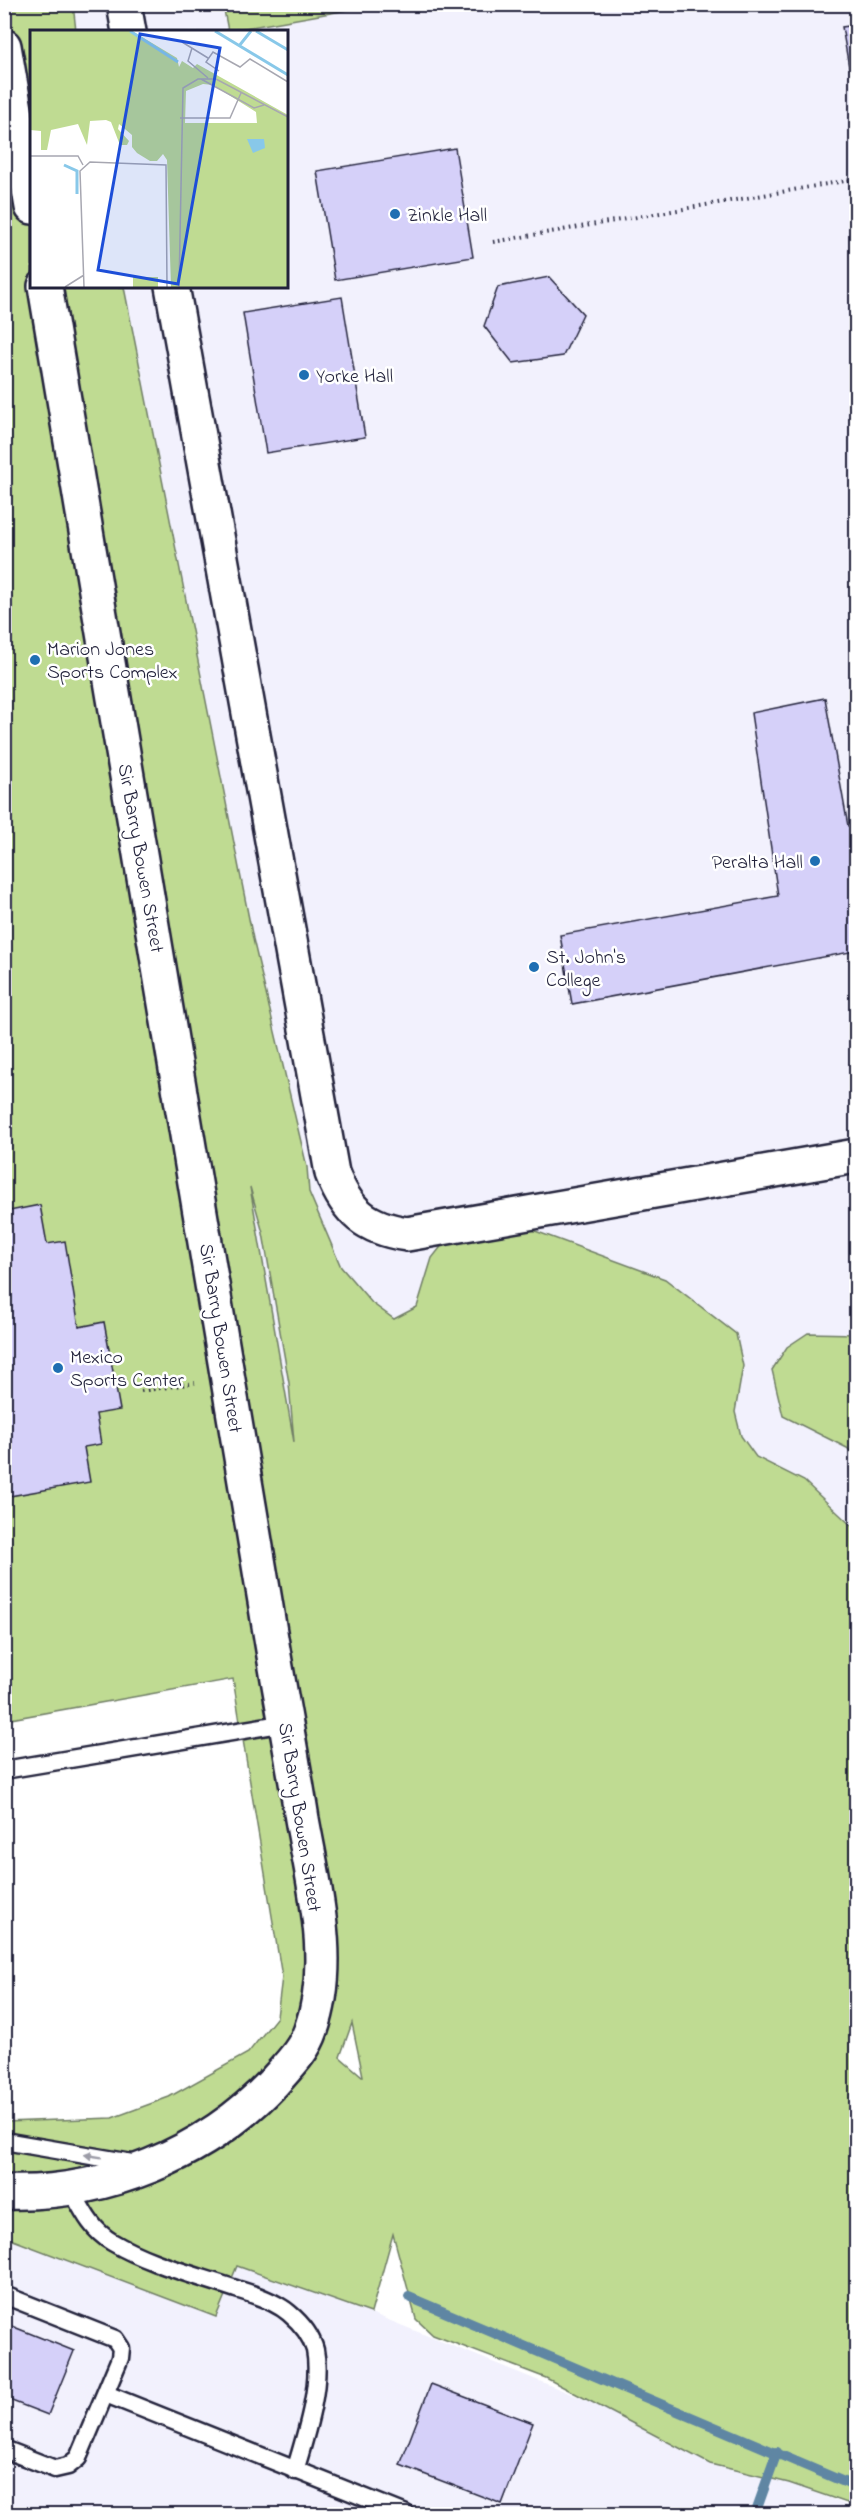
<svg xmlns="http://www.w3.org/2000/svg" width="861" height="2519" font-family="'Indie Flower',sans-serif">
	<rect width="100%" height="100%" fill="#fff"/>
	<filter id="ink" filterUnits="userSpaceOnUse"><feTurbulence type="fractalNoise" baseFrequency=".0167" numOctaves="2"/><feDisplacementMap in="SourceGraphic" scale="12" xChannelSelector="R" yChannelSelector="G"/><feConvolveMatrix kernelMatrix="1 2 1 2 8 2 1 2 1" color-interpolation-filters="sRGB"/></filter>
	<g filter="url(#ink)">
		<g fill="#f2f1fd">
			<path d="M48,5h808v1642l-502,153 -258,-1513 190,-1v-254l-234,-1z"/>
			<path d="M4,2237l212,80 21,-51 134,47 485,196v5h-851z"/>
		</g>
		<g fill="#bfdb92" stroke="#707e66" stroke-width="1.5" fill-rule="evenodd">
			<path d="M73,4l3,27 -44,1v254l92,1 129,652 54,228 2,25 32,75 31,36 22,16 23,-12 15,-49 15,-19 72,-14 146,54 71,55 7,32 -8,46 6,24 15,21 48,24 52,49v976l-67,-23 -79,-19 -164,-86 -113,-43 -17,-16 -23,-85 -22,79 -134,-47 -21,51 -211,-80v-115l107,-4 57,-21 79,-44 29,-36 5,-40 -49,-298 -228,41 -1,-1715zM250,1187l13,46 26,150 5,59zM352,2023l11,53h-1l-22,-19z"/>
			<path d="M223,5v-1l153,1 -148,26z"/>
			<path d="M808,1333l48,1v122l-9,-8 -64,-32 -11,-46 15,-23z"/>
		</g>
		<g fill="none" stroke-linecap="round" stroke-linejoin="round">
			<g stroke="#5f86a3" stroke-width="10">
				<path d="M409,2297l447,190"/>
				<path d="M755,2514l22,-62"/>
			</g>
		</g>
		<g fill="#d5d0f9" stroke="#22223b" stroke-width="1.5">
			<path d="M856,25v41l-7,1 -7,-40z"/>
			<path d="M455,148l18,109 -138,23 -18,-109z"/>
			<path d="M549,277l34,37 -20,42 -50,7 -29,-37 14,-39z"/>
			<path d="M342,297l23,140 -99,16 -23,-140z"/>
			<path d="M825,698l23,128 8,-1v126l-284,53 -12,-69 218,-39 -27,-183z"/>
			<path d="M40,1205l7,39 18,-3 14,86 25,-5 16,88 -24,4 5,30 -17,3 6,35 -86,15v-285z"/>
			<path d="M4,2323l70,28 -26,64 -44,-17z"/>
			<path d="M431,2384l102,39 -31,81 -102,-39z"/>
		</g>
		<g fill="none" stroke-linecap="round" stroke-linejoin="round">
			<g stroke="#22223b" stroke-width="21">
				<g id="service">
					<path d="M4,1770l282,-47"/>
					<path d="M4,2141l134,23"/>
					<path d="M71,2189c11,20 20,41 41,53 37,22 83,33 124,47 17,5 39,12 53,24 12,10 22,22 26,37 7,35 -10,87 -20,121"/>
					<path d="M4,2295l111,44 6,9 -1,10 -42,100 -10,8 -13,3 -51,-20"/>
					<path d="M106,2394l300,120"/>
				</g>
			</g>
			<g stroke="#22223b" stroke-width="38">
				<g id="minor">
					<path d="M124,4l5,28"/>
					<path d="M4,46l28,161"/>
					<path d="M172,286l160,887c15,39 34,55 75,61l449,-78"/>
					<path d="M4,2192c100,4 202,-38 270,-110 14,-16 30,-31 37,-52 24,-67 3,-144 -9,-211 -11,-71 -25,-141 -36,-212 -71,-440 -147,-880 -221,-1321"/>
				</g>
			</g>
			<g stroke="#22223b" stroke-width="4" stroke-dasharray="1.5 4.5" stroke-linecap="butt">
				<path d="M493,242l363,-63"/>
				<path d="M141,1391l54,-8"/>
			</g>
			<use href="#service" stroke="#fff" stroke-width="16"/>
			<use href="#minor" stroke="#fff" stroke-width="33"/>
		</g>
		<defs><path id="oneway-solid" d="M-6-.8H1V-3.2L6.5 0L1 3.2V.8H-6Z" transform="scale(1.5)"/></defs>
		<use fill="#9c9ca7" href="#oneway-solid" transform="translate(93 2156) rotate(-171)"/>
	</g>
	<g fill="#1f6fb2" stroke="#fff" stroke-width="2">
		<circle cx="395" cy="214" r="6"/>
		<circle cx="304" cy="375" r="6"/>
		<circle cx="35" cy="660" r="6"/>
		<circle cx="815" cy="861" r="6"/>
		<circle cx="534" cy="967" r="6"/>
		<circle cx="58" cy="1368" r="6"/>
	</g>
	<g text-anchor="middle" stroke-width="5" stroke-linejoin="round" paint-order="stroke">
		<g font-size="20" fill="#22223b" stroke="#fff" text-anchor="start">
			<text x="407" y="221">Zinkle Hall</text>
			<text x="316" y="382">Yorke Hall</text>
			<text x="47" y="655">Marion Jones<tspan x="47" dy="23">Sports Complex</tspan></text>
			<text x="803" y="868" text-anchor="end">Peralta Hall</text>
			<text x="546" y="963">St. John's<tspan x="546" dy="23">College</tspan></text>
			<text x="70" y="1363">Mexico<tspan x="70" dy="23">Sports Center</tspan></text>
		</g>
		<g font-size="20" fill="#22223b" stroke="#fff">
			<text transform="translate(142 858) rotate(80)" y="7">Sir Barry Bowen Street</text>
			<text transform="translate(222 1338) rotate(81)" y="7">Sir Barry Bowen Street</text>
			<text transform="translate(301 1817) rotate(81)" y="7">Sir Barry Bowen Street</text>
		</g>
	</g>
	<g transform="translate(30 30)">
		<rect width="258" height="258" fill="#fff"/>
		<path d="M0,1h102l45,27 2,9 3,-6 11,7 4,-4 91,51v172h-117l-4,-127 -4,-6 -6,7h-7l-13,-8 -5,-6v-12l-13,-11 -1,5 11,12 -2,4h-7l-9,-23 -5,-2 -16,1 -3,24 -9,-21 -27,6 -4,20h-6v-19l-11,-1zM173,54l10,1 43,27 1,11h-72l1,-32zM103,247h25v10h-25z" fill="#bfdb92" fill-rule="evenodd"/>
		<path d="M217,109h17l1,9 -12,5z" fill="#88c8e9"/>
		<path fill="none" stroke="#88c8e9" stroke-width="3" d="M100,1l48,31M185,1l73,44M226,1l32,19M209,16l12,-15M34,135l13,6v23"/>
		<path fill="none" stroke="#a7a7b1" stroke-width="1.5" d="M152,12l26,16M162,18l-4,13 20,17M189,41l-13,-9 7,-10 27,15 10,-8 38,23M171,49l53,29 10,-3M150,88h50l11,-25M0,126h48l5,9M35,257l19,-12M54,257l-4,-116 10,-9 76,3 1,122M149,257l4,-199 15,-9h18l72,38"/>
		<path fill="#1d4ed8" fill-opacity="0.15" stroke="#1d4ed8" stroke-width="3" d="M110,4l80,14 -42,236 -80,-14z"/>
		<rect width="258" height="258" fill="none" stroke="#22223b" stroke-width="3"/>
	</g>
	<rect width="861" height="2519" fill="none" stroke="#fff" stroke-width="24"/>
	<rect x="12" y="12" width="837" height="2495" fill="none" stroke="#22223b" stroke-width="2" filter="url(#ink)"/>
</svg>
